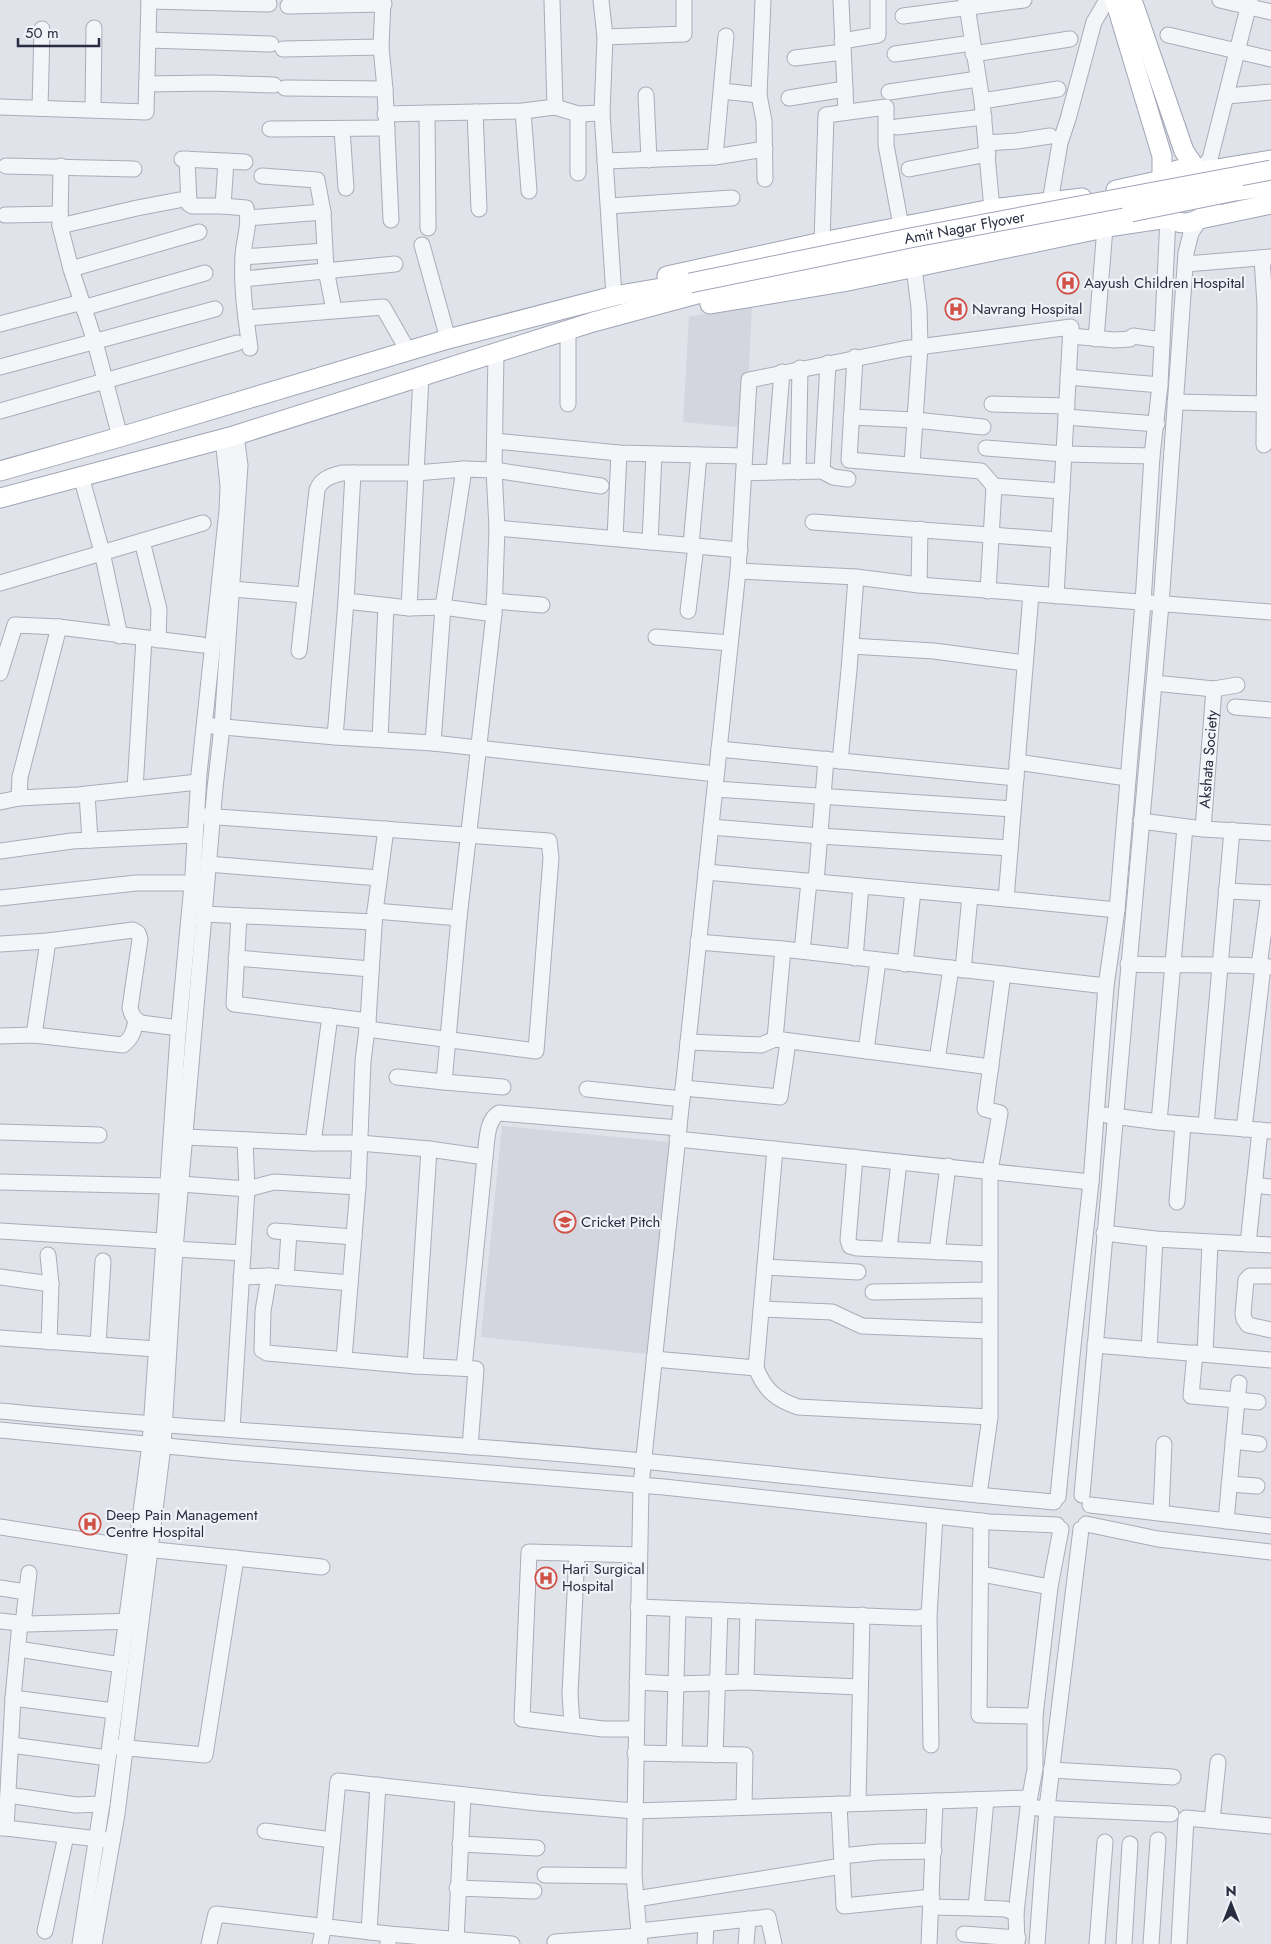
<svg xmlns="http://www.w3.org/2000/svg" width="1271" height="1944" font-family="Jost,sans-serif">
	<rect width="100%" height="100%" fill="#e1e3ea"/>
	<g fill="#d3d5df">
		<path d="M752,305l-6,123 -63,-6 6,-105z"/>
		<path d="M502,1126l168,16 -22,212 -167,-17z"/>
	</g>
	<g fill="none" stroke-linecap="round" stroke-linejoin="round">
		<g stroke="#aaacb8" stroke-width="17">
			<g id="minor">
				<path d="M383,0l-2,47 4,42 6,131"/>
				<path d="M552,0l3,107"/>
				<path d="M601,0l4,37 -3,76 12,183"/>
				<path d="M763,0l-4,95 5,26 1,58"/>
				<path d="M966,0l16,101 10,108"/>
				<path d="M1220,0l51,12"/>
				<path d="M149,1l120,3"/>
				<path d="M841,1l5,111"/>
				<path d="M288,6l96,-2"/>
				<path d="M903,16l121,-16"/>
				<path d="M1168,35l103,24"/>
				<path d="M605,37l79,-3v-34"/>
				<path d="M149,40l122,4"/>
				<path d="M842,41l36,-6v-35"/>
				<path d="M283,49l98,-2"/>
				<path d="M895,54l77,-11"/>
				<path d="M973,54l97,-15"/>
				<path d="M795,58l48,-6"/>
				<path d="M147,84l63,-1 64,2"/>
				<path d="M285,88l100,1"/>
				<path d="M722,91l37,4"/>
				<path d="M889,92l89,-13"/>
				<path d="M646,95l3,65"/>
				<path d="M1227,96l44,-4"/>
				<path d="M789,98l56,-9"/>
				<path d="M982,101l76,-12"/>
				<path d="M0,107l146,5 3,-112"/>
				<path d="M40,108l2,-79"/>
				<path d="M93,109l1,-81"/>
				<path d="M523,111l6,80"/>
				<path d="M475,112l4,97"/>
				<path d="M427,113l1,115"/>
				<path d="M385,114l138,-3 32,-4 23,7 24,-1"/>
				<path d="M578,114v59"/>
				<path d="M897,127l87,-10"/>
				<path d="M270,129l117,-1"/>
				<path d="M342,129l4,59"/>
				<path d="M986,143l31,-2 33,-5"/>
				<path d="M715,157l11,-121"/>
				<path d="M182,159l63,3"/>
				<path d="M187,159l2,45 3,2h31"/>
				<path d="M226,161l-3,45 23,2c5,17 -3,33 -3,50 -2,30 3,61 7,90"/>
				<path d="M605,161l110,-4 50,-8"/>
				<path d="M6,166l128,3"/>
				<path d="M61,166l-1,60 11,43 24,73 25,95"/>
				<path d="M909,169l79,-15"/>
				<path d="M1198,172l12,-13 40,-159"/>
				<path d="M262,176l55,4 6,32 3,58 8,40"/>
				<path d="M1050,202l10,-59 8,-24 26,-97 13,-22"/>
				<path d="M609,206l123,-8"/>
				<path d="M5,215l55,-1"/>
				<path d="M249,218l74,-6"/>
				<path d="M60,226l77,-18 42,-8"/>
				<path d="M822,242l4,-127 60,-8v38l15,81"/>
				<path d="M422,245l26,94"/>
				<path d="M243,257l81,-6"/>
				<path d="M1262,258l3,47 -1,140"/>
				<path d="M1186,264l85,-7"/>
				<path d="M71,269l128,-37"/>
				<path d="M243,279l152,-15"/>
				<path d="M83,308l122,-35"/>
				<path d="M246,318l137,-11 25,44"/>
				<path d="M0,324l82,-22"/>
				<path d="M568,330v74"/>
				<path d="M1071,336l43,4 16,-1 3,-3 29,4"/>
				<path d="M1096,339l9,-111"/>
				<path d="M855,357l-6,103 132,11 13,15"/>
				<path d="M0,367l215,-58"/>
				<path d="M782,372l-8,100 48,-1 6,-108"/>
				<path d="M1068,377l92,8"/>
				<path d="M1175,402l89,2"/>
				<path d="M992,404l75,2"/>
				<path d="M0,411l237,-68"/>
				<path d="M851,417l64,3 68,7"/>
				<path d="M1066,417l91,7"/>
				<path d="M495,441l124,12 125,3"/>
				<path d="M986,448l78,6 88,2"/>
				<path d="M912,464l8,-118 -1,-38 -5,-41"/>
				<path d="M822,471l11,6 15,2"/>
				<path d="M798,472l2,-104"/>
				<path d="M744,473l30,-1"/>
				<path d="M81,476l21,76 18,84"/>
				<path d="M813,522l246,18"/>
				<path d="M497,528l243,22"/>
				<path d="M615,538l4,-85"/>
				<path d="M142,541l17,68 -1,31"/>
				<path d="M650,542l4,-88"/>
				<path d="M691,545l8,-90"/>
				<path d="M738,571l118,6 63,8 352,27"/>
				<path d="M0,583l203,-60"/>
				<path d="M919,585l1,-56"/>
				<path d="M232,589l72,6"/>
				<path d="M988,591l6,-105 68,5"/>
				<path d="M346,601l63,7 34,-1 51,7"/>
				<path d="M494,601l48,4"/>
				<path d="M409,608l12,-231"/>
				<path d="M688,611l8,-65"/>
				<path d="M656,637l74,6"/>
				<path d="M851,646l83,5 91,12"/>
				<path d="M299,651l18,-161c4,-11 13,-14 25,-17h74l48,-4"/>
				<path d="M0,673l15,-48 44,2 143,18"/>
				<path d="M1154,683l60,6 23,-4"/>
				<path d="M1235,707l36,3"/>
				<path d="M213,726l122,11 98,6 283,31"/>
				<path d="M335,737l11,-136 7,-128"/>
				<path d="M380,739l6,-133"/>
				<path d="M433,743l10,-136 21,-138 30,1 107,16"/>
				<path d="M719,749l297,29"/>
				<path d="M840,761l9,-91 7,-93"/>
				<path d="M1017,762l110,16"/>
				<path d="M135,789l9,-151"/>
				<path d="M715,789l298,20"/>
				<path d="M87,794l3,46"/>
				<path d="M19,798l1,-21 39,-150"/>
				<path d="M0,802l19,-4 59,-3 120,-13"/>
				<path d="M204,816l345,25 2,17 -15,193 -169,-22"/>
				<path d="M1141,821l62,8 68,4"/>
				<path d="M711,827l109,9 190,12"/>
				<path id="s1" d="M1203,829l11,-140"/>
				<path d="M0,851l72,-10 123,-6"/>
				<path d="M208,864l171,14"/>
				<path d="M706,872l300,27 111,11"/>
				<path d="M816,882l10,-123"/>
				<path d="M1226,891l45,2"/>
				<path d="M0,898l136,-15h56"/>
				<path d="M1006,899l25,-305"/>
				<path d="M375,911l84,7"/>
				<path d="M204,914l170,8"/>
				<path d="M239,916l-5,88 134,17"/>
				<path d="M698,942l85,7 323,37"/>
				<path d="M0,944l48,-3 85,-11 5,3 2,6 -10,69c2,8 4,11 11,15l38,5"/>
				<path d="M802,951l7,-70"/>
				<path d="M236,958l135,11"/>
				<path d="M855,958l6,-72"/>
				<path d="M905,964l8,-73"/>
				<path d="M1128,964c48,2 95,-1 143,3"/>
				<path d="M1259,966l10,-73"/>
				<path d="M963,970l7,-74"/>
				<path d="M34,1035l14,-94"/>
				<path d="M0,1036l34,-1 89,10c9,-7 11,-14 13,-25"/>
				<path d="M775,1039l216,28"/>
				<path d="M688,1042l73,3 14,-6 8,-90"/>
				<path d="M866,1051l12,-90"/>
				<path d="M937,1060l14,-92"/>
				<path d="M397,1077l47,5 15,-164 35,-304 3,-86 -3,-58 2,-117"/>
				<path d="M444,1082l59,5"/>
				<path d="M683,1088l97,9 8,-55"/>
				<path d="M587,1089l95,10"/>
				<path d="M1106,1115l53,7 112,9"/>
				<path d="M1159,1122l26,-295"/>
				<path d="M1206,1126l26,-296"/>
				<path d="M1244,1129l19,-162"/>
				<path d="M0,1132l99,3"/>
				<path d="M185,1137l128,6h47l69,6 56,8 -21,211"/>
				<path d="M677,1139l414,43"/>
				<path d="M245,1140l2,49 27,-7 84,5"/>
				<path d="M313,1143l17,-127"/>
				<path d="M775,1149l-19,219c9,22 19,31 42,39l192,10"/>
				<path d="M485,1157c2,-14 1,-37 14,-44l180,15"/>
				<path d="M855,1157l-7,83 2,6 7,2 133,6"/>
				<path d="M0,1182l167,4"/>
				<path d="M181,1184l66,5 -15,240"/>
				<path d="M1254,1185l17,2"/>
				<path d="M1177,1202l6,-78"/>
				<path d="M0,1231l163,10"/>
				<path d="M275,1231l79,6"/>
				<path d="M1104,1233l51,6 116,6"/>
				<path d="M1248,1244l12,-114"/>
				<path d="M175,1249l68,4"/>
				<path d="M889,1249l10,-87"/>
				<path d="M937,1252l11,-86"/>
				<path d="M48,1255l3,29 -2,58"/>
				<path d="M765,1267l93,5"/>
				<path d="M269,1276l-6,35 -1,39 5,3 148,13 61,3 -6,78"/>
				<path d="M1271,1276h-21l-4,4 -3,34 1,5 4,6 23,5"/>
				<path d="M0,1277l51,7"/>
				<path d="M241,1277l28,-1 81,7"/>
				<path d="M286,1278l3,-46"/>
				<path d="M873,1292l117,-2"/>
				<path d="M761,1309l71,3 30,14 128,5"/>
				<path d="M0,1338l156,11"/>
				<path d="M98,1345l5,-84"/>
				<path d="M1095,1345l176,15"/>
				<path d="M1149,1350l6,-111"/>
				<path d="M1195,1353l-4,43 46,4 -11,121"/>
				<path d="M1205,1354l5,-111"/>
				<path d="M344,1359l14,-172 5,-126 5,-40 7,-110 11,-82"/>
				<path d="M654,1359l102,9"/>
				<path d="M415,1366l14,-217"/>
				<path d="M1239,1383l-2,17 21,2"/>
				<path d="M0,1411c203,20 407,28 610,47 148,14 296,31 444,44"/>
				<path d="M0,1430l229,22 435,35 326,35 67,3"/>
				<path d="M1233,1441l26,3"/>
				<path d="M1229,1484l28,2"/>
				<path d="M979,1495l11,-78v-246l10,-58 -15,-4 18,-135"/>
				<path d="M1082,1495l79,-891 25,-351 5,-20 9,-14"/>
				<path d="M1058,1497l15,-151 18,-164 15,-196 11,-76 26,-307 9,-147 8,-71 8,-167"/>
				<path d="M1090,1505l181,21"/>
				<path d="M1161,1513l3,-69"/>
				<path d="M981,1521l-2,194 56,1"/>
				<path d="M1086,1524l72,15 113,13"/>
				<path d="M0,1527l136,21 186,19"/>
				<path d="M981,1574l69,13"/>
				<path d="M0,1588l26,4"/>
				<path d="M638,1607l279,11 12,-2 6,-100"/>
				<path d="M748,1611l-2,71 114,5"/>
				<path d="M929,1616l2,129"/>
				<path d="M0,1621l27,3 109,-3"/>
				<path d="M23,1624l6,-51"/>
				<path d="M18,1649l103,16"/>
				<path d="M637,1682l39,2 70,-2"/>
				<path d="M13,1698l101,13"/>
				<path d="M572,1725l-2,-31 7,-141"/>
				<path d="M636,1729h-33l-81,-10 7,-167 110,3"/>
				<path d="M11,1745l97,13"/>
				<path d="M117,1747l88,8 31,-197"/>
				<path d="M635,1753l110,2 -1,52"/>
				<path d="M674,1754l4,-145"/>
				<path d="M715,1755l5,-145"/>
				<path d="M1051,1770l122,7"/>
				<path d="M8,1795l68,10 26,-1"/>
				<path d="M858,1803l4,-188"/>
				<path d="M839,1804l5,102 88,-9"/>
				<path d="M1037,1808l134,6"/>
				<path d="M1212,1820l6,-58"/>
				<path d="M0,1828h6l7,-130 7,-75"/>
				<path d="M6,1828l100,12"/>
				<path d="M265,1831l67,9"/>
				<path d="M460,1844l77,4"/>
				<path d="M842,1856l37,-4 55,-1"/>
				<path d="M545,1875l89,1"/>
				<path d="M457,1888l77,3"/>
				<path d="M636,1899l206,-33"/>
				<path d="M931,1907l45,1 10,-108"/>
				<path d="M976,1908l29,1 11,4"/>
				<path d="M45,1931l21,-95"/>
				<path d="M639,1931l129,-14 6,27"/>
				<path d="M369,1932l9,-147"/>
				<path d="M964,1934l54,4"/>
				<path d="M456,1940l7,-145"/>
				<path d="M388,1943v-9l124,10"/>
				<path d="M80,1944l22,-140 48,-360 28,-409 15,-161 6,-100 28,-263 1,-25 -5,-47"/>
				<path d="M94,1944l23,-130 46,-368 12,-197 40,-461 7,-61 18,-262 -4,-30"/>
				<path d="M209,1944l7,-30 172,20"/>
				<path d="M320,1944l4,-18 14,-145 200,22 97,8 394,-13"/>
				<path d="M556,1944l-1,-2 85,-6"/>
				<path d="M640,1944l-6,-68 7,-391 97,-914 11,-191 154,-31 168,-22 -15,269"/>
				<path d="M705,1944l1,-20"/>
				<path d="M746,1944l2,-25"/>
				<path d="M929,1944l6,-143"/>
				<path d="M1017,1944l-1,-31 12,-106 7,-38v-53l15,-129 11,-58"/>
				<path d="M1037,1944l10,-136 34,-279"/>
				<path d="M1097,1944l8,-102"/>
				<path d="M1124,1944l6,-100"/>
				<path d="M1151,1944l7,-104"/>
				<path d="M1179,1944l7,-126 85,8"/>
			</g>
		</g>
		<g stroke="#a0a4b6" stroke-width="21">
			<g id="major">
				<path d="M1115,0l47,156v24l-46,10"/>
				<path d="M1132,0l52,151 14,21 73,-12"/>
				<circle cx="1185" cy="196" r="27"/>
				<path d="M1235,191l36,-5"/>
				<path d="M1200,219l71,-15"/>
				<path d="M667,276l155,-34 170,-33 90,-11"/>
				<path d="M710,304l133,-22 271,-56 54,-8"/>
				<path d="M0,471l120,-34 328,-98 166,-43 76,-13"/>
				<path d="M0,498l230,-61 363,-115 100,-27 307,-61 131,-22"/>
			</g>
		</g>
		<use href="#minor" stroke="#f4f5f8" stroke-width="15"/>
		<use href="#major" stroke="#fff" stroke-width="19"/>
		<g stroke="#a0a4b6" stroke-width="21" stroke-linecap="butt">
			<g id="major-bridge">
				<path d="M1131,212l104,-21"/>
				<path id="s2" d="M690,283l220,-45 361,-68"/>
			</g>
		</g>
		<use href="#major-bridge" stroke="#fff" stroke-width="19"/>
	</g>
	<defs>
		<g id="hospital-ring" transform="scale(1.125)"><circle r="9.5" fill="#f1f2f7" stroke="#d05046" stroke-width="1.5"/><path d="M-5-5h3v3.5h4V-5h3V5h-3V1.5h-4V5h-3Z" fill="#d05046"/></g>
		<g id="school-ring" transform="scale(1.125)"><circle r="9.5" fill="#f1f2f7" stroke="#d05046" stroke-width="1.5"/><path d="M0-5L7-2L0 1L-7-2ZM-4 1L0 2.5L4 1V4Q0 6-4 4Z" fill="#d05046"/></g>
	</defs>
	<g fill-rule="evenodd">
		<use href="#hospital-ring" x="1068" y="283"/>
		<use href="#hospital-ring" x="956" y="309"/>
		<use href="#school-ring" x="565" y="1222"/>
		<use href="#hospital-ring" x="90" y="1524"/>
		<use href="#hospital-ring" x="546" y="1578"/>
	</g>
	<g text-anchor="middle" stroke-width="4.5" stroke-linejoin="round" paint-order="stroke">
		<g font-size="15" fill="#292d42" stroke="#f1f2f7">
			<text dy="5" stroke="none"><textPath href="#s2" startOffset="280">Amit Nagar Flyover</textPath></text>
			<text dy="5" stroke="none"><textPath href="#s1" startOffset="70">Akshata Society</textPath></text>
		</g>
		<g font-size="15" fill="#292d42" stroke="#f1f2f7" text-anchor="start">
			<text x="1084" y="288">Aayush Children Hospital</text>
			<text x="972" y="314">Navrang Hospital</text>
			<text x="581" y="1227">Cricket Pitch</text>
			<text x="106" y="1520">Deep Pain Management<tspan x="106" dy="17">Centre Hospital</tspan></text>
			<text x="562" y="1574">Hari Surgical<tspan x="562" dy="17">Hospital</tspan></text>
		</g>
	</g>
	<g transform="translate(1231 1904)" stroke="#f1f2f7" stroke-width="4" paint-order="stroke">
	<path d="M0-4L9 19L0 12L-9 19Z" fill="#292d42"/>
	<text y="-8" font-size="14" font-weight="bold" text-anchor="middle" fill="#292d42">N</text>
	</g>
	<path d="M18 38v8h81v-8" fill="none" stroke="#292d42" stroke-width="2.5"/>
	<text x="25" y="38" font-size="15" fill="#292d42" stroke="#f1f2f7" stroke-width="4" paint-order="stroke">50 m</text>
</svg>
